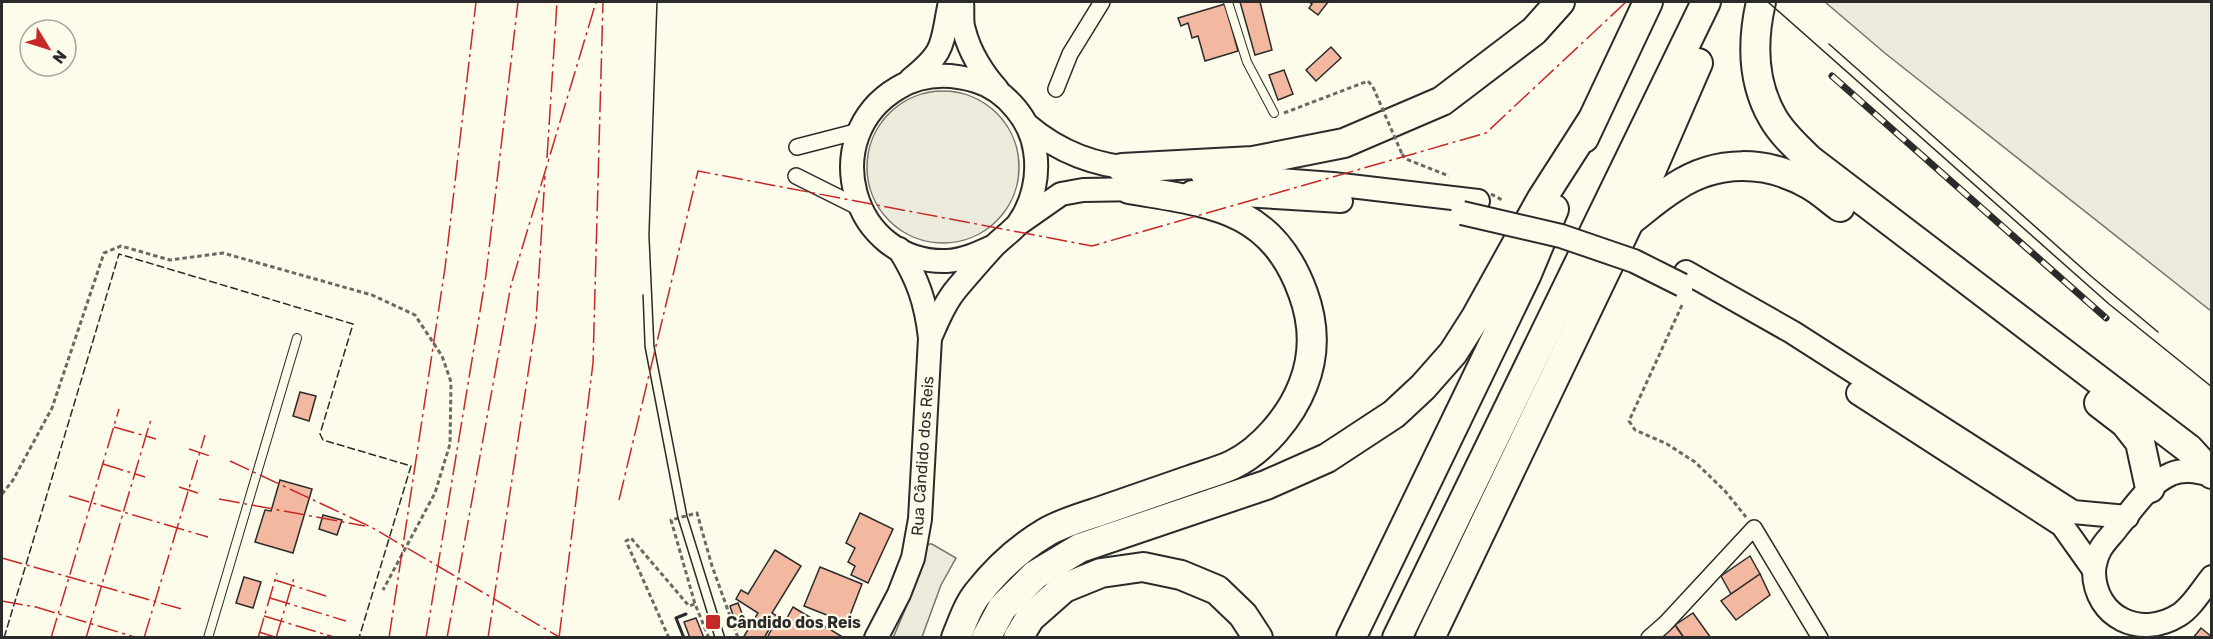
<svg xmlns="http://www.w3.org/2000/svg" width="2213" height="639" font-family="Rubik,sans-serif">
	<rect width="100%" height="100%" fill="#fdfbea"/>
	<g fill="#ecebdb" stroke="#74746e" stroke-width="1.5">
		<path d="M1825,2h386v309l-325,-257z"/>
		<circle cx="943" cy="167" r="76"/>
	</g>
	<path fill="#eceadb" stroke="#74746e" stroke-width="1.5" d="M928,544h4l24,14 -15,27 -19,52 -29,1 20,-47z"/>
	<g fill="#f2b8a0" stroke="#2b2b2b" stroke-width="1.5">
		<path d="M1240,2h20l12,48 -17,5z"/>
		<path d="M1309,2h19l-10,13 -9,-7 3,-4z"/>
		<path d="M1225,4l13,47 -33,10 -7,-25 -6,2 -4,-15 -7,3 -3,-8z"/>
		<path d="M1331,47l10,11 -25,23 -10,-11z"/>
		<path d="M1284,70l9,24 -15,6 -9,-25z"/>
		<path d="M300,392l16,4 -7,25 -16,-5z"/>
		<path d="M280,480l32,9 -19,64 -38,-11 10,-32 6,1z"/>
		<path d="M860,513l33,16 -25,54 -17,-8 4,-9 -7,-4 7,-14 -9,-5z"/>
		<path d="M323,515l19,5 -5,15 -18,-6z"/>
		<path d="M775,550l26,16 -29,47 5,3 -13,22h-21l15,-25 -22,-14 5,-9 7,4z"/>
		<path d="M1750,556l10,18 -29,20 -10,-18z"/>
		<path d="M820,567l42,17 -15,39 -43,-17z"/>
		<path d="M1760,574l10,21 -34,25 -15,-19z"/>
		<path d="M244,577l17,5 -8,26 -17,-5z"/>
		<path d="M738,603l8,21 -9,3 -7,-21z"/>
		<path d="M793,607l48,29 -1,2h-73l9,-17 7,4z"/>
		<path d="M1693,613l18,25h-27l-9,-13z"/>
		<path d="M696,618l8,20h-14l-6,-16z"/>
		<path d="M1675,625l9,13h-24z"/>
		<path d="M2201,628l11,9v1h-19z"/>
	</g>
	<g fill="none" stroke-linecap="round" stroke-linejoin="round">
		<g stroke="#2b2b2b" stroke-width="10">
			<g id="service">
				<path d="M1228,2l19,60 27,51"/>
				<path d="M208,638l89,-300"/>
			</g>
		</g>
		<g stroke="#2b2b2b" stroke-width="18">
			<g id="minor">
				<path d="M1056,89l14,-35 32,-52"/>
				<path d="M797,147l62,-16"/>
				<path d="M796,176l64,32"/>
				<path d="M1649,638l16,-14 89,-96 66,110"/>
			</g>
		</g>
		<g stroke="#2b2b2b" stroke-width="26">
			<g id="secondary">
				<path d="M962,2c1,9 -1,20 2,28 5,21 19,44 33,59"/>
				<path d="M911,79c36,-29 30,-35 39,-77"/>
				<path d="M1027,125c33,28 69,41 112,44"/>
				<path d="M1202,174l131,10 145,17"/>
				<path d="M1192,192l149,9"/>
				<path d="M1021,222l40,-28 22,-4 61,-1"/>
				<path d="M1686,272l106,60 281,180 54,5"/>
				<path d="M930,338c8,-18 15,-36 28,-51 12,-14 24,-28 36,-41 8,-8 17,-14 24,-22 15,-21 21,-48 17,-73 -4,-30 -29,-61 -59,-70 -27,-8 -53,-8 -78,7 -82,48 -47,176 49,173 17,-1 32,-8 47,-15"/>
				<path d="M1858,393l204,132 32,45"/>
				<path d="M2212,475c-13,-3 -28,-7 -41,-1 -23,10 -38,35 -54,54 -5,7 -13,14 -17,22 -3,5 -6,16 -6,22 1,46 47,67 85,43 13,-8 23,-26 33,-38"/>
				<path d="M876,638l23,-44 14,-36 7,-39 10,-181c-4,-35 -12,-59 -31,-89"/>
			</g>
		</g>
		<g stroke="#2b2b2b" stroke-width="32">
			<g id="motorway">
				<path d="M1761,2c-9,39 -9,80 12,116 9,16 24,29 37,42l379,289 23,25"/>
				<path d="M1584,138l64,-136"/>
				<path d="M1122,168l131,-7 91,-18 98,-42 92,-70 26,-29"/>
				<path d="M1631,220c14,-11 28,-23 44,-33 42,-28 92,-27 135,-2 11,6 20,15 30,22"/>
				<path d="M2099,403l26,20 15,19 10,46"/>
				<path d="M956,638c6,-15 12,-33 22,-45 18,-23 42,-45 67,-60 15,-9 34,-15 50,-20 32,-11 63,-22 95,-33 14,-5 29,-9 42,-15 31,-15 59,-49 71,-80 12,-30 11,-62 0,-92 -32,-88 -94,-90 -174,-104"/>
				<path d="M986,638l16,-30 33,-33 45,-27 186,-63 61,-27 67,-44 29,-27 30,-34 23,-36 65,-117 50,-78"/>
				<path d="M1018,638l12,-20 34,-30 37,-15 42,-6 38,8 36,15 26,25 15,23"/>
				<path d="M1351,638l175,-362 28,-67"/>
				<path d="M1397,638l309,-636"/>
				<path d="M1430,638l199,-416 69,-159"/>
			</g>
		</g>
		<g stroke="#6a6964" stroke-width="3" stroke-dasharray="4.5 3" stroke-linecap="butt">
			<path d="M1284,113l84,-32 5,6"/>
			<path d="M1402,154l4,5 43,17"/>
			<path d="M1682,305l-53,116 6,9 32,14 28,18 30,29 21,26"/>
			<path d="M2,494l11,-14 39,-72 52,-155 17,-7 49,14 53,-7 149,42 43,20 27,41 9,26 -1,62 -15,49 -52,97"/>
			<path d="M669,638l-43,-97 5,-3 58,68 6,-2"/>
			<path d="M709,638l-14,-34 -24,-84 26,-7 15,53 26,72"/>
		</g>
		<use href="#service" stroke="#fdfbea" stroke-width="8"/>
		<use href="#minor" stroke="#fdfbea" stroke-width="15"/>
		<use href="#secondary" stroke="#fdfbea" stroke-width="22"/>
		<use href="#motorway" stroke="#fdfbea" stroke-width="28"/>
		<g stroke="#2b2b2b" stroke-width="1.5">
			<path d="M657,2l-8,233 5,111 33,170 38,122"/>
			<path d="M1768,2l341,302 103,83"/>
			<path d="M1829,44l263,233 66,55"/>
			<path d="M643,295l2,52 33,171 37,120"/>
		</g>
		<g stroke="#2b2b2b" stroke-width="7">
			<path id="rail" d="M1832,76l274,242"/>
		</g>
		<use href="#rail" stroke="#fdfbea" stroke-width="4.5" stroke-dasharray="14" stroke-linecap="butt"/>
		<g stroke="#2b2b2b" stroke-width="26" stroke-linecap="butt">
			<path id="secondary-bridge" d="M1462,213l99,23 73,25 48,24"/>
		</g>
		<g stroke="#6a6964" stroke-width="3" stroke-dasharray="4.5 3" stroke-linecap="butt">
			<path d="M1373,87l29,67"/>
			<path d="M1491,194l13,7"/>
		</g>
		<use href="#secondary-bridge" stroke="#fdfbea" stroke-width="22"/>
		<path stroke="#2b2b2b" stroke-width="1.5" stroke-dasharray="8 3" stroke-linecap="butt" d="M4,638l115,-384 234,70 -33,110 3,6 88,26 -52,172"/>
		<path stroke="#2b2b2b" stroke-width="3" d="M684,638l-8,-20 10,-4"/>
		<g stroke="#c62828" stroke-width="1.5" stroke-dasharray="21 4.5 3 4.5" stroke-linecap="butt">
			<path d="M547,158l10,-156"/>
			<path d="M114,427l42,12"/>
			<path d="M189,449l21,7"/>
			<path d="M230,461l141,66 190,111"/>
			<path d="M103,464l42,13"/>
			<path d="M179,487l19,6"/>
			<path d="M69,496l139,41"/>
			<path d="M219,499l146,27"/>
			<path d="M619,500l79,-329 394,75 394,-113 140,-131"/>
			<path d="M2,558l183,52"/>
			<path d="M275,580l51,16"/>
			<path d="M270,598l76,23"/>
			<path d="M2,601l34,6 102,31"/>
			<path d="M264,616l73,22"/>
			<path d="M259,632l19,6"/>
			<path d="M51,638l68,-229"/>
			<path d="M86,638l65,-219"/>
			<path d="M144,638l61,-203"/>
			<path d="M258,638l19,-65"/>
			<path d="M276,638l18,-60"/>
			<path d="M389,638l56,-370 31,-266"/>
			<path d="M426,638l60,-363 32,-273"/>
			<path d="M447,638l64,-353 85,-283"/>
			<path d="M488,638l48,-317 9,-145"/>
			<path d="M559,638l34,-275 10,-361"/>
		</g>
	</g>
	<rect fill="#c62828" stroke="#fdfbea" stroke-width="2" x="705" y="614" width="16" height="16" rx="3"/>
	<g text-anchor="middle" stroke-width="4.5" stroke-linejoin="round" paint-order="stroke">
		<g font-size="16" fill="#2b2b2b" stroke="#fdfbea">
			<text transform="translate(922 456) rotate(-86)" y="6">Rua Cândido dos Reis</text>
		</g>
		<g font-size="16" font-weight="bold" fill="#2b2b2b" stroke="#fdfbea" text-anchor="start">
			<text x="726" y="628">Cândido dos Reis</text>
		</g>
	</g>
	<rect width="2213" height="639" fill="none" stroke="#2b2b2b" stroke-width="6"/>
	<g transform="translate(48 48) rotate(128)"><circle r="28" fill="#fdfbea" stroke="#a9a89e" stroke-width="1.5"/>
	<path d="M0-4.5L10 22L0 15L-10 22Z" fill="#c62828"/>
	<text y="-9" font-size="16" font-weight="bold" text-anchor="middle" fill="#2b2b2b">N</text>
	</g>
</svg>
